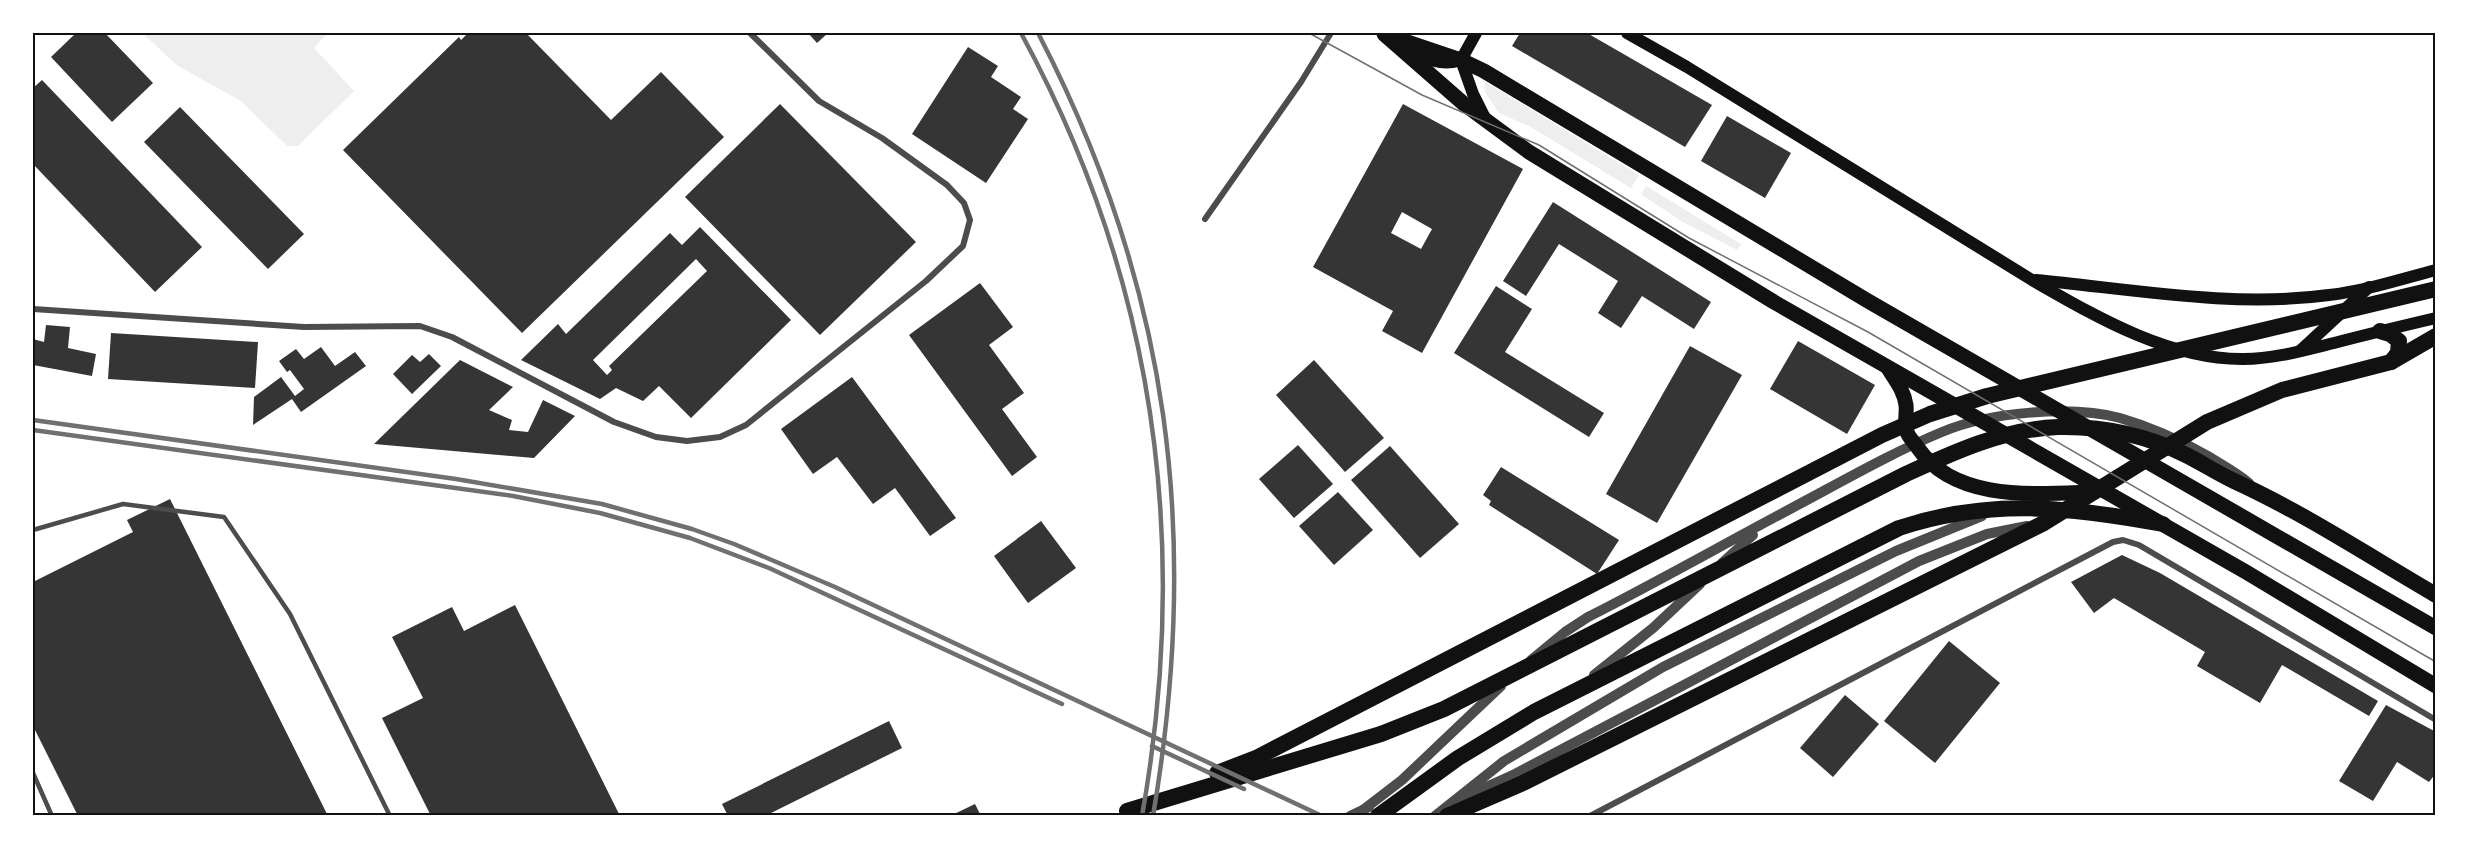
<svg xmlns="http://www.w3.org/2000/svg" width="2469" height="849" font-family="Lato,sans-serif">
	<rect width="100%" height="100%" fill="#fff"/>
	<g fill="#eee">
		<path d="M142,33h186l-14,15 40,43 -56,55h-11l-46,-45 -63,-35z"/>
		<path d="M1484,81l155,94 -8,13 -102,-62 -30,-13 -14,-21z"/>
		<path d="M1646,186l95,58 -4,6 -56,-29 -40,-27z"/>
	</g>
	<g fill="#353535" fill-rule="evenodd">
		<path d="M76,33h29l48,50 -41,39 -61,-65z"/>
		<path d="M468,33h58l85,87 50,-48 63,65 -202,196 -179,-183 116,-113 2,3z"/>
		<path d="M808,33h20l-11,10z"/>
		<path d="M1520,33h67l125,72 -27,42 -173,-101z"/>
		<path d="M968,47l30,19 -7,11 30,20 -8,12 15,10 -42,64 -74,-49z"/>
		<path d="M42,80l160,167 -47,45 -122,-128v-76z"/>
		<path d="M780,104l136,138 -96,93 -135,-138z"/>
		<path d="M1403,104l120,65 -101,184 -40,-22 11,-20 -80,-44zM1402,212l30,17 -11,20 -30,-16z"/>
		<path d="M180,107l124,127 -36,35 -124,-127z"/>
		<path d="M1727,116l64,37 -26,45 -64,-37z"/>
		<path d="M1553,202l158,100 -17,27 -52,-33 -21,32 -23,-15 20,-32 -59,-37 -33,52 -23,-15z"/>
		<path d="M700,227l91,93 -100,98 -32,-32 -16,15 -27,-13 -16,11 -79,-39 37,-36 8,10 104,-101 12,12zM696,259l11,12 -98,95 3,4 -5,5 -14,-15z"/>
		<path d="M980,283l33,44 -24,18 35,48 -22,16 35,48 -25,19 -103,-141z"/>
		<path d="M1496,286l36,23 -27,43 99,61 -15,24 -135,-84z"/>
		<path d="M46,325l24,2 -2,21 28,6 -4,22 -59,-11v-26l11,3z"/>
		<path d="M111,333l147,9 -3,46 -147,-9z"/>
		<path d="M1798,341l77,44 -28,49 -77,-45z"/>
		<path d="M1690,346l52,29 -85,148 -51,-29z"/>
		<path d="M321,347l14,19 20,-14 11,14 -65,46 -9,-13 -39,26 1,-28 27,-20 14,19 9,-7 -14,-19 -3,2 -8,-11 17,-12 8,10z"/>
		<path d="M429,354l12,12 -29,28 -19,-20 19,-19 8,7z"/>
		<path d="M460,360l53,27 -24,23 23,10 -3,10 19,2 15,-32 32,16 -41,42 -160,-14z"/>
		<path d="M1314,360l70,78 -39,34 -69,-77z"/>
		<path d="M852,377l104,141 -26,18 -35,-48 -22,16 -36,-47 -24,17 -32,-45z"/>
		<path d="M1298,445l35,39 -39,34 -35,-39z"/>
		<path d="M1390,446l69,78 -39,34 -69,-78z"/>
		<path d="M1501,467l118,73 -22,34 -108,-69 2,-4 -8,-6z"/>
		<path d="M1338,492l35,38 -39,35 -35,-39z"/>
		<path d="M170,499l158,317h-250l-45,-90v-144l100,-50 -6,-12z"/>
		<path d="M1041,521l35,47 -48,35 -34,-47z"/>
		<path d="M2122,555l38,18 218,128 -9,15 -87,-51 -22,38 -63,-37 8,-14 -91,-54 -20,15 -23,-31z"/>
		<path d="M515,605l19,38 86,173h-189l-49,-98 41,-20 -31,-61 60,-30 12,24z"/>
		<path d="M1949,641l51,42 -65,80 -51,-42z"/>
		<path d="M1845,695l34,29 -46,53 -33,-29z"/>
		<path d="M2386,705l50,27v41l-7,9 -32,-20 -24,39 -34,-20z"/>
		<path d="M889,721l13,27 -137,68h-37l-6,-12z"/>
		<path d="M975,804l6,12h-31z"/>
	</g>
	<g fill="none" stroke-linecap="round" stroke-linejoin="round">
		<g stroke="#4c4c4c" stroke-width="4.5">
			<path d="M33,530l90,-26 101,13 66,97 100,202"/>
			<path d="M33,773l19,43"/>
		</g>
		<g stroke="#4c4c4c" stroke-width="6">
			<path d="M1205,219l96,-137 30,-49"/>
			<path d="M33,309l271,18 116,-1 32,11 162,85 42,15 31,4 33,-4 26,-12 180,-144 37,-35 7,-26 -6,-17 -17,-18 -65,-47 -63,-37 -69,-68"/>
			<path d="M1590,816l523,-274 10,-2 16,5 297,175"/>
		</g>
		<g stroke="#4c4c4c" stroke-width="10">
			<path d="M1722,563l31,-28"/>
			<path d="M1531,660l34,-28 23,-15c69,-35 136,-73 204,-109 49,-26 99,-55 150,-76 47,-20 129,-27 178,-14 31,9 60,22 88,38 14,9 28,16 41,27"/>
			<path d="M1594,675l59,-47 47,-44"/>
			<path d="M1453,802l62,-28 404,-213 68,-27 40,-8"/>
			<path d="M1363,810l39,-30 99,-94"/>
			<path d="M1350,816l19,-9"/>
			<path d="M1435,816l69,-55 159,-94 233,-116 86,-35"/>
		</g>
		<g stroke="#111" stroke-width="12">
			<path d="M1627,33l60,34 345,213c63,36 137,80 212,79 30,0 61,-9 90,-16 34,-9 68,-17 102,-25"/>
			<path d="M1407,48c18,10 33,19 54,12"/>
			<path d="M1461,60l12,34 13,26"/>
			<path d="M1461,60l15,-27"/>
			<path d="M2036,280c95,9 198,28 293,15 36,-4 72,-16 107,-25"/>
			<path d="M2300,351l69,-64"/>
		</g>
		<g stroke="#111" stroke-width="15">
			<path d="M1384,34l80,70 65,48 245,150 472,270 190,114"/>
			<path d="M1393,37l68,23 23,11 384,230 568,327"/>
			<path d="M1888,368c7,12 16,22 18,37 1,8 -2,20 1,27 2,6 8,11 11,16 37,54 117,46 175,44"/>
		</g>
		<g stroke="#111" stroke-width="16">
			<path d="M2380,331l10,3 9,7 -1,12 -7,9"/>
			<path d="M1217,773l39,-15 626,-323 48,-21 57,-18 449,-107"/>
			<path d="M1127,811l254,-77 63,-25 462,-235c48,-22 98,-45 152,-47 44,-1 88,8 128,28 16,8 31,18 48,26 70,32 135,75 202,114"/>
			<path d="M1378,816l80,-58 76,-46 365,-184c90,-30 173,-21 264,-4"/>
			<path d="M1447,816l76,-33 521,-260 163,-101 75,-32 109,-28 45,-26"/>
		</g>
		<path stroke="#707070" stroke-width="1.5" d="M1309,33l113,62 117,50 150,93 179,94 568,330"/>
		<g stroke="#707070" stroke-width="4.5">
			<path d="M1021,33c134,246 170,508 121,783"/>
			<path d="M1038,33c132,254 163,502 115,783"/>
			<path d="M33,420l423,59 146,25 90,25 42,15 101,43 487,229"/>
			<path d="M33,430l480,66 87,17 90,25 79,30 293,136"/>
			<path d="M1152,746l92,43"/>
		</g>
	</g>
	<rect width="2469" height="849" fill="none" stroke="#ffffff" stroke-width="69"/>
	<rect x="34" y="34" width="2400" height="780" fill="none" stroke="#111" stroke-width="2"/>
</svg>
